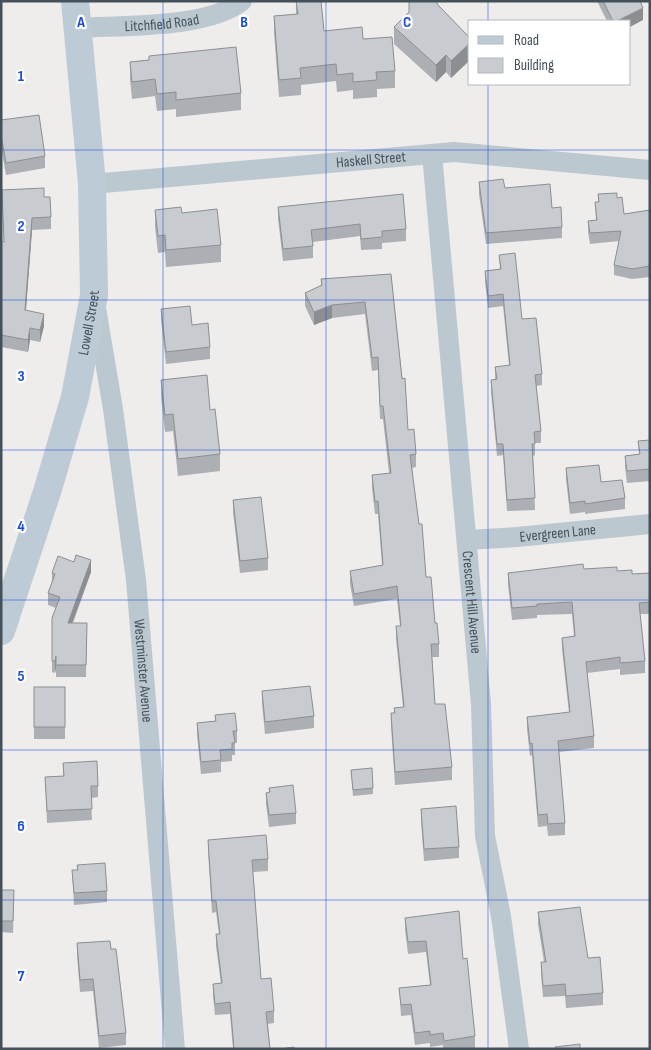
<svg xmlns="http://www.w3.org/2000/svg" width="651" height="1050" font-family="'Sofia Sans Condensed',sans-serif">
	<rect width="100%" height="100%" fill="#efecec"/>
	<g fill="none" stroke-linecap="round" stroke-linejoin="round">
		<g stroke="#bcc8cf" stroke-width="20">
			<path id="s1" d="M77,28c45,-3 130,1 165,-27"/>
			<path id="s2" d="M432,154l49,550 4,132 16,80 18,133"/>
			<path id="s3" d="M92,184l362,-32 196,18"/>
			<path id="s4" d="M96,308l17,101 23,171 39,469"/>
			<path id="s5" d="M467,540l50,-3 133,-13"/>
		</g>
		<path stroke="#bdcbd7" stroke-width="28" id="s6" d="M1,631l46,-139 28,-95 19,-102 -2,-111 -17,-183"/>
	</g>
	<g fill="#acafb4">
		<path d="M296,1l28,30 39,8 32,32v17l-18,1v8l-24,2v-9l-16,2 -1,-11 -35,4v10l-22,2 -5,-64v-17l22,-2z"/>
		<path d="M597,1h43l3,19 -13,1h-23z"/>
		<path d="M437,4l33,34v22l-19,18 -5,-6 -10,10 -42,-38v-17z"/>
		<path d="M149,56l92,37v17l-65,7v-8l-19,2 -2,-15 -23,3 -2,-20v-17l19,-2z"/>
		<path d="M1,120l44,36v12l-39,7 -5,-28z"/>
		<path d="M479,182l26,6 47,20 10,19v11l-76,6 -7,-50z"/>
		<path d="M2,190l42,7 7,20v12l-19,1 -6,80 18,16 -4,16 -10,-2 -2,12 -27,-5v-106h3z"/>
		<path d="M598,194l19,4 7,16 26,-4v67l-18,2 -18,-4v-10l5,-24 -29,3 -2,-12v-11l8,-1 -1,-18h3z"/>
		<path d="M278,207l128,22v12l-24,2v6l-21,1 -1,-14 -47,6v16l-30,3 -5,-42z"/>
		<path d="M155,210l27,3 39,32v17l-55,5 -1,-15 -7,1 -3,-26z"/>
		<path d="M499,255l43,119v11l-6,1 5,45v12h-6v12l-2,1 2,54 -28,1 -4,-56 -6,1 -6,-64v-12h4v-13l14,-2 -6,-59 -15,2 -3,-26v-11l15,-2z"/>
		<path d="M391,274l17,156 8,24v13l-4,1 7,56 7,53 13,67v13h-7l3,47 17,63v13l-57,5 -4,-59v-13h3v-5l9,-1 -7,-68v-13h4l-3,-27 -43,7 -4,-22v-13l32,-6 -4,-51h-3l-3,-26v-13l17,-2 -6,-54h-3l-2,-49 -6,1 -7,-57 -33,4 -18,7 -9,-19v-13l16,-7v-7z"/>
		<path d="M161,309l31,16 18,22v12l-44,5 -5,-44z"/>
		<path d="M161,380l49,30 10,44v17l-42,5 -5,-45 -8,1 -4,-35z"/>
		<path d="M650,440v41l-23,2 -2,-16v-11l14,-2 -1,-13z"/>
		<path d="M566,468l35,14 24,16v11l-40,5v-2l-15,2 -4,-35z"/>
		<path d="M233,500l35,58v12l-28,3 -7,-61z"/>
		<path d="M584,569l33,2 15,3 18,-1v41h-10l5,47v12l-25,2v-6l-33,4 7,63v12l-35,4 6,71v12l-17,1 -1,-10 -9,1 -6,-72 -2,1 -3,-27v-12l42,-4 -7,-64v-11l12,-2 -2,-22 -35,1v3l-25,2 -4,-35v-12z"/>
		<path d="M91,572l-18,51h14l-1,54h-30v-9l-1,5 -3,-1v-54l4,-10 -8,-3v-12l4,-10v-10z"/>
		<rect x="34" y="687" width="31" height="52"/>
		<path d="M262,691l52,25v12l-49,6 -3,-31z"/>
		<path d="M215,715l22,16v12h-2v12h-3v6l-11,1v10l-20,2 -4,-39v-12l18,-2z"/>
		<path d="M63,763l35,23v11l-7,1 1,22 -45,3 -2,-46 18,-1z"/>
		<path d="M351,770l22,18v6l-20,2z"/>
		<path d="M269,788l27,25v11l-27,3 -3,-23v-11l3,-1z"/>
		<path d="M421,809l38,38v11l-35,3 -3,-40z"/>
		<path d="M208,840l60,19v12l-15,1 8,107 13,32v12l-6,1 2,25h-37l-3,-35 -15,1 -2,-19v-12h8l-5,-38v-12h3l-3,-22 -4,1 -4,-62z"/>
		<path d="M77,865l30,26v11l-33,3 -2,-35h5z"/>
		<path d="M1,890l13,12 -1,31 -12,-1z"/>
		<path d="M538,912l50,46 15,35v12l-37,3 -1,-12 -22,1 -2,-23v-12h3l-6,-38z"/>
		<path d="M405,918l58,41 12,77v12l-7,1h-25v-4l-13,2v-4l-15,2 -4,-30 -10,1 -2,-28 31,-3 -4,-33 -18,2 -3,-25z"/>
		<path d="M77,943l34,6 15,84v12l-27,3 -6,-57 -13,1 -3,-37z"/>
	</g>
	<g fill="#8c8f92">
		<path d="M643,8v12l-13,7v-6h-13z"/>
		<path d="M470,43v17l-19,18v-17z"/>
		<path d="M446,55v17l-10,10v-17z"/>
		<path d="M32,218v12l-7,92v-12z"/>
		<path d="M332,305v13l-18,7v-13z"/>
		<path d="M44,314v12l-4,16v-12z"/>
		<path d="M30,328v12l-2,12v-12z"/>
		<path d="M91,560v12l-23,62v-11z"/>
		<path d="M56,656v12l-1,5v-12z"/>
	</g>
	<g fill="#c8ccd1" stroke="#8c8f92">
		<path d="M296,1h25l3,30 38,-4 1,12 29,-2 3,34 -19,1 1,8 -24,2v-9l-16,2 -1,-11 -36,4 1,10 -22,2 -5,-64 24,-2z"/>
		<path d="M409,1h28v3l33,34v5l-19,18 -5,-6 -10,10 -42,-38 15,-15z"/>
		<path d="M603,1h37l3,7 -26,13h-4z"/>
		<path d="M236,47l5,46 -65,7v-8l-19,2 -2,-15 -23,3 -2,-20 19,-2v-4z"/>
		<path d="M39,115l6,41 -39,7 -5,-28v-15z"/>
		<path d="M503,179l2,9 45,-4 2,24 9,-1 1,20 -76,6 -7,-51z"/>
		<path d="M44,188v9h6l1,20 -19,1 -7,92 19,4 -4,16 -10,-2 -2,12 -27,-5v-94l3,1 -2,-52z"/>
		<path d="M617,193v5l5,-1 2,17 26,-4v56l-18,3 -18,-4 7,-34 -31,2 -2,-12 9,-1 -2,-18h4l-1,-8z"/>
		<path d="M403,194l3,35 -24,2v6l-21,2 -1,-15 -49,6 2,16 -30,3 -5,-42z"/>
		<path d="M181,207l1,6 35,-4 4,36 -55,5 -1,-15 -7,1 -3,-26z"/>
		<path d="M515,253l7,66 14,-1 6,56 -7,1 6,56 -7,1 1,12h-3l3,54 -28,2 -4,-56h-6l-6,-64 6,-1 -2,-12 15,-2 -7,-71 -15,2 -3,-25 16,-2 -2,-14z"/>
		<path d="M391,274l11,105 3,-1 3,52 6,-1 2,25 -6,1 9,69h3l4,53h5l4,46h2l2,21h-8l4,60h10l7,63 -57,5 -4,-59h4l-1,-5 10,-1 -8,-81h5l-4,-40 -43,8 -4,-23 33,-6 -5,-64 -3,1 -3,-27 19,-2 -8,-67h-3l-2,-49 -6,1 -7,-56 -33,3 -18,7 -9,-19 17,-8 -1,-6z"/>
		<path d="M190,306l2,19 16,-2 2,24 -44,5 -5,-43z"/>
		<path d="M207,375l3,35 5,-1 5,45 -42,5 -5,-45 -8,1 -4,-35z"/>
		<path d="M650,440v29l-23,2 -2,-15 15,-2 -2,-13z"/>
		<path d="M599,465l2,17 21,-2 3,18 -40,6v-3l-15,2 -4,-35z"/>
		<path d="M261,497l7,61 -28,3 -7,-61z"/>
		<path d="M76,555l15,5 -23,63h19l-1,42h-30v-9l-1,5h-3v-43l8,-21 -12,-4 7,-19 -3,-1 6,-17 16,6z"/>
		<path d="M583,564l1,5 33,-2v4l15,-1v4l18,-1v29l-11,1 6,58 -25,2v-6l-34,5 8,74 -36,5 7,82 -17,1 -1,-10 -9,1 -6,-72 -2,1 -3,-27 43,-5 -8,-74 13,-2 -3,-34 -35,2v2l-25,2 -4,-35z"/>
		<path d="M310,686l4,30 -49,6 -3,-31z"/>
		<rect x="34" y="687" width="31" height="40"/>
		<path d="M235,713l2,18h-4l2,12h-3v6l-12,1 1,10 -20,2 -4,-39 19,-2 -1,-6z"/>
		<path d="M97,761l1,25h-7l1,23 -45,2 -2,-34 19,-1 -1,-13z"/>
		<path d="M372,768l1,20 -20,2 -2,-20z"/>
		<path d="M293,785l3,28 -27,2 -3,-22 4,-1 -1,-4z"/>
		<path d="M456,806l3,41 -35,2 -3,-40z"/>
		<path d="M266,835l2,24 -16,1 9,119 10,-1 3,33 -8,1 4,37h-36l-4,-47 -15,2 -2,-20 9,-1 -6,-49h4l-4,-33h-4l-4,-61z"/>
		<path d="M105,863l2,28 -33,2 -2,-23h6l-1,-5z"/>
		<path d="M1,890h13l-1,31h-12v15z"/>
		<path d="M580,907l8,51 12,-1 3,36 -37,3 -1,-12 -22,2 -2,-24h5l-8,-50z"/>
		<path d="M459,911l4,48 4,-1 8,78 -31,5 -1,-8 -13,2v-4l-15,2 -4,-29 -10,1 -2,-17 32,-3 -5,-44 -18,1 -3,-24z"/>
		<path d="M110,941l1,8h5l10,84 -27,3 -6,-57 -13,1 -3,-37z"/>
		<path d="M580,1044v5h-25v-2z"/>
		<path d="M294,1047l1,2h-15z"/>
	</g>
	<path fill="none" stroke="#1d4ed8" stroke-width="1" stroke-opacity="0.55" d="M163,1v1048M326,1v1048M488,1v20M488,84v965M1,150h649M1,300h649M1,450h649M1,600h649M1,750h649M1,900h649"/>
	<g text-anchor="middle" stroke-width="4.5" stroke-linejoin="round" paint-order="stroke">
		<g font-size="15" fill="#44515a" stroke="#fff">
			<text dy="5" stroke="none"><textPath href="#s1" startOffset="85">Litchfield Road</textPath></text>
			<text dy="5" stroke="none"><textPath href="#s3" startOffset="280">Haskell Street</textPath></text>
			<text dy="5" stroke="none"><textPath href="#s6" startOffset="321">Lowell Street</textPath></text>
			<text dy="5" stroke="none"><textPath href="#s5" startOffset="91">Evergreen Lane</textPath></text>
			<text dy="5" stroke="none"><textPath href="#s2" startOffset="450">Crescent Hill Avenue</textPath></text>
			<text dy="5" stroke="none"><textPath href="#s4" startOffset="366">Westminster Avenue</textPath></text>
		</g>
	</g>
	<g font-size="16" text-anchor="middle" font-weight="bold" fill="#1d4ed8" stroke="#fff" stroke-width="4.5" stroke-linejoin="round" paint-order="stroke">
		<text x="81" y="27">A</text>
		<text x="244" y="27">B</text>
		<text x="407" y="27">C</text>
		<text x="21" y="81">1</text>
		<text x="21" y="231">2</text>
		<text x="21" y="381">3</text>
		<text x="21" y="531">4</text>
		<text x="21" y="681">5</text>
		<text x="21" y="831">6</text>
		<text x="21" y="981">7</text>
	</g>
	<rect width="651" height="1050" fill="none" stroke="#44515a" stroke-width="5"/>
	<rect x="468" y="20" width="162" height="65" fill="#ffffff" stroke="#b4b9bd"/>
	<rect x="478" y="36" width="25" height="8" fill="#bdcbd7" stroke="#b4b9bd"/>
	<text x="514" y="45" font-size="15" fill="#44515a">Road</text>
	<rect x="478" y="58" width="25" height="15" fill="#c8ccd1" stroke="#b4b9bd"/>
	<text x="514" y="70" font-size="15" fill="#44515a">Building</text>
</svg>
